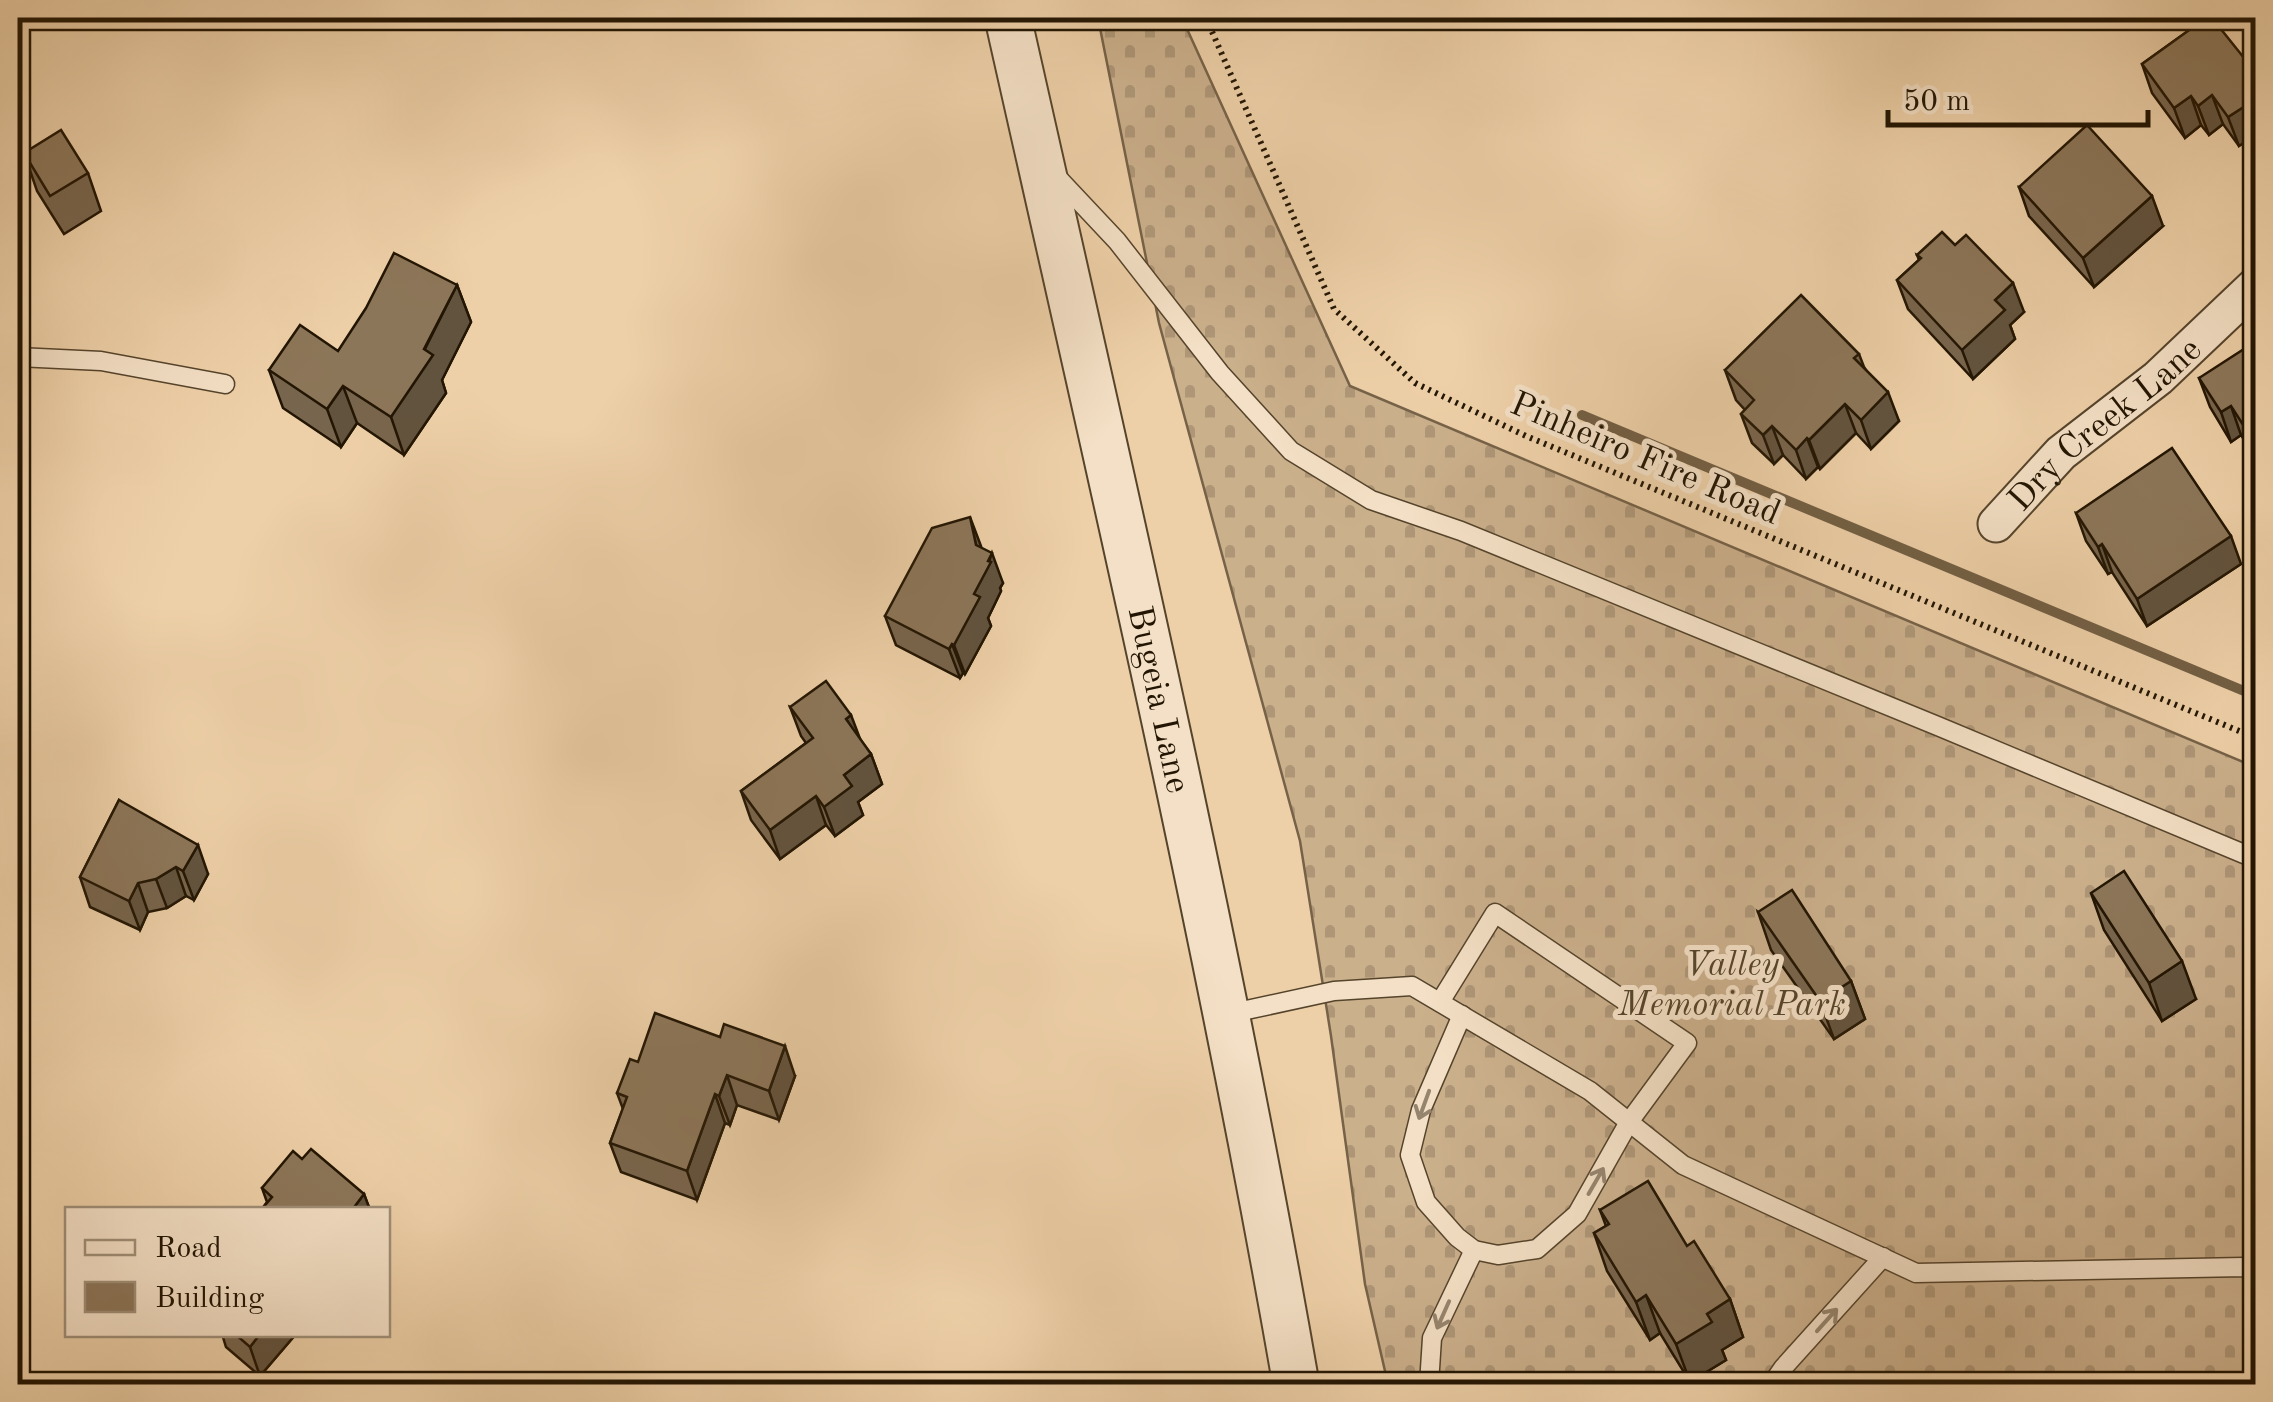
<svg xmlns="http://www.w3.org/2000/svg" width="2273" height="1402" font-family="'Old Standard TT',serif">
	<defs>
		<pattern id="cemetery-stones" width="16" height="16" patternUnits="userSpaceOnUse" patternTransform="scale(2.5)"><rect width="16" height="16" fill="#cbb08c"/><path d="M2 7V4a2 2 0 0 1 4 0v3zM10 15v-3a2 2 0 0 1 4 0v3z" fill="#ae9677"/></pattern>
	</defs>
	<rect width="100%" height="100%" fill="#eed0a8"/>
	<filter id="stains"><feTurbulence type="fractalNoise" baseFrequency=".002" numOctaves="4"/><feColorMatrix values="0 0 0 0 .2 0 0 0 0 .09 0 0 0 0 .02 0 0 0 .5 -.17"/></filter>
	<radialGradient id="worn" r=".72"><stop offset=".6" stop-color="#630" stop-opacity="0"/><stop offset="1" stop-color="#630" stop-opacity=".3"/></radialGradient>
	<path fill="url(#cemetery-stones)" stroke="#766248" stroke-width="2.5" d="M1098,18h84l168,368 905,381v617h-867l-23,-100 -34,-248 -31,-195 -141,-518z"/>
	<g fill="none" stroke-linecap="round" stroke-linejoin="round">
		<path stroke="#735f44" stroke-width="10" d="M1582,415l674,281"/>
		<g stroke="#55442c" stroke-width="21">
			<g id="service">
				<path d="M1054,174l63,67 103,132 71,78 80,49 90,31 479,196 316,132"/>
				<path d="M18,357l83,4 124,23"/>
				<path d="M1440,1002l55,-89 192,130 -58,79 -52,92 -40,35 -39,6 -24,-5 -17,-13 -31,-35 -16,-47 11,-45 41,-95"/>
				<path d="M1228,1014l106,-23 78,-5 178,105 93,74 233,108 328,-6 12,3"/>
				<path d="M1429,1384l3,-46 42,-88"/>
				<path d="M1772,1384l11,-16 100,-111"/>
			</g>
		</g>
		<g stroke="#55442c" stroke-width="39">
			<g id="minor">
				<path id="s1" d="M1996,524l65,-71 97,-75 98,-93"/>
			</g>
		</g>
		<g stroke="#55442c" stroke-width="49">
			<g id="tertiary">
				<path id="s2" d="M1008,18c102,454 208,908 288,1366"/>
			</g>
		</g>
		<path stroke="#221503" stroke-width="6" stroke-dasharray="2.5 5" stroke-linecap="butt" d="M1206,18l128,291 81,74 111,53 730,302"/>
		<use href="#service" stroke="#f4e0c6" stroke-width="18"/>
		<use href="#minor" stroke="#f4e0c6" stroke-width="35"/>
		<use href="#tertiary" stroke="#f4e0c6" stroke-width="45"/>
	</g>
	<g fill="#78654d" stroke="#221503" stroke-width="2.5">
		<path d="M2206,18l33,128 -16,-22 -14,11 -8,-10 -16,13 -33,-45 -10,-29z"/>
		<path d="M24,153l64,20 13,38 -37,23 -27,-43z"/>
		<path d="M2019,187l144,39 -69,61 -65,-71z"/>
		<path d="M1917,255l107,57 -14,13 5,14 -42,40 -65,-70 -11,-29 22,-20z"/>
		<path d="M457,285l14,37 -29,58 4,13 -42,62 -47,-32 -16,24 -58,-39 -14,-38 69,-19z"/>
		<path d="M1859,354l5,13 35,54 -28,28 -15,-16 -36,36 -2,-2 -12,12 -23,-24 -9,9 -22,-21 -11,-29 4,-4 -9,-10 -11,-30z"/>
		<path d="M2256,367v91l-15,-23 -10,7 -21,-35 -11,-29z"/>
		<path d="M2076,513l165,51 -94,62 -35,-54 -4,2 -22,-33z"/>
		<path d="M981,548l22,35 -3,5 1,3 -13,27 3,8 -26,48 -2,-1 -3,5 -64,-33 -11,-29z"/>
		<path d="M790,707l69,31 12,16 11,30 -24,18 5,13 -28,21 -9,-11 -46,34 -29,-39 -10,-29 65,-48 -5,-7z"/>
		<path d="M119,800l89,74 -14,26 -8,-4 -19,12 -19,4 -8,18 -50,-23 -10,-30z"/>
		<path d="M2091,893l105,106 -34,22 -58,-91z"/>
		<path d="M1758,912l93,69 14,38 -31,20 -63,-89z"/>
		<path d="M638,1062l157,14 -16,44 -42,-15 -7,20 -5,-2 -28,77 -76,-28 -11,-29 13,-34 -6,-16z"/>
		<path d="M302,1159l62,35 6,16h-109l6,-8 -5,-14z"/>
		<path d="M1600,1210l87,36 43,53 13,38 -21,13 4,10 -36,22 -30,-49 -10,7 -43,-69 -13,-38 12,-7z"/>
		<path d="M222,1334h74l-36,42 -34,-29z"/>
	</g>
	<g fill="#62533e" stroke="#221503" stroke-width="2.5">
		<path d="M2212,95l11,29 -14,11 -11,-29z"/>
		<path d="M2191,96l10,29 -16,13 -11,-30z"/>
		<path d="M2256,99v36l-17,11 -11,-29z"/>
		<path d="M2152,196l11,30 -69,61 -11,-29z"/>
		<path d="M2013,283l11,29 -14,13 5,14 -42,40 -11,-29 33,-50z"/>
		<path d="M457,285l14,37 -29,58 4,13 -42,62 -13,-38z"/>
		<path d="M343,386l14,37 -16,24 -14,-38z"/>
		<path d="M1888,392l11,29 -28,28 -10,-29z"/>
		<path d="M1845,404l11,29 -36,36 -11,-29z"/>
		<path d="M2231,406l10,29 -10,7 -10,-30z"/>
		<path d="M1772,426l11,29 -9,9 -11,-29z"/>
		<path d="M1807,438l11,29 -12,12 -10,-29z"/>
		<path d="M970,517l11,29 5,24 6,-17 11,30 -3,5 1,3 -13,27 3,8 -26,48 -11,-29 20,-51 2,-49z"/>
		<path d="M2231,536l10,28 -94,62 -10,-27z"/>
		<path d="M2102,544l10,28 -4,2 -10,-27z"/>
		<path d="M952,644l11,29 -3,5 -11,-29z"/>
		<path d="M851,715l11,29 -16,-25z"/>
		<path d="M871,754l11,30 -24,18 5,13 -28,21 -11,-29 20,-32z"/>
		<path d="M816,796l10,29 -46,34 -10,-29z"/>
		<path d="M198,845l10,29 -14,26 -11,-29z"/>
		<path d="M176,867l10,29 -19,12 -11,-29z"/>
		<path d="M138,883l10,29 -8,18 -11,-29z"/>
		<path d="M2182,961l14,38 -34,22 -13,-38z"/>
		<path d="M1851,981l14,38 -31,20 -14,-38z"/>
		<path d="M785,1046l10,30 -16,44 -10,-29z"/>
		<path d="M727,1075l10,30 -7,20 -11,-29z"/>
		<path d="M715,1094l10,29 -28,77 -10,-29z"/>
		<path d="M364,1194l6,16h-18z"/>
		<path d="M1646,1295l14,38 -10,7 -14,-38z"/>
		<path d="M1730,1299l13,38 -21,13 4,10 -36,22 -14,-38 31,-30z"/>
		<path d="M260,1334h36l-36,42 -10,-29z"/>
	</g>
	<g fill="#8c7659" stroke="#221503" stroke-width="2.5">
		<path d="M2206,18h6l44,55v26l-28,18 -16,-22 -14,11 -7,-10 -17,12 -32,-44z"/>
		<path d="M2087,125l65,71 -69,62 -64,-71z"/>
		<path d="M61,130l27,43 -38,23 -26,-43z"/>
		<path d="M1942,232l13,13 11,-10 47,48 -18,17 10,10 -43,40 -65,-70 24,-22 -4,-3z"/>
		<path d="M394,253l63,32 -33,64 9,6 -42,62 -48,-31 -16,23 -58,-39 31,-45 38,26 28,-43z"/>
		<path d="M1801,295l58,59 -5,4 34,34 -27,28 -16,-16 -36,36 -2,-2 -11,12 -24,-24 -9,9 -22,-21 13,-14 -29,-30z"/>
		<path d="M2244,349l12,18v78l-25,-39 -10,6 -22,-34z"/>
		<path d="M2172,448l59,88 -94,63 -35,-55 -4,3 -22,-34z"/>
		<path d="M970,517l6,28 16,8 -4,8 3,1 -17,32 6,3 -26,48 -2,-1 -3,5 -64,-33 47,-88z"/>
		<path d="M826,681l25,34 -5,4 25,35 -27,21 8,11 -28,21 -8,-11 -46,34 -29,-39 72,-53 -23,-31z"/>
		<path d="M119,800l79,45 -15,26 -7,-4 -20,12 -18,4 -9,18 -49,-24z"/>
		<path d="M2124,871l58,90 -33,22 -58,-90z"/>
		<path d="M1792,890l59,91 -31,20 -62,-89z"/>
		<path d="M655,1013l65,24 4,-13 61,22 -16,45 -42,-16 -8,21 -4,-2 -28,77 -77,-28 17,-46 -10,-4 13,-34 8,3z"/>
		<path d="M311,1149l53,45 -12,16h-91l11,-13 -10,-9 31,-37 9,8z"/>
		<path d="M1648,1181l39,65 7,-5 36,58 -23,15 5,8 -36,22 -30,-49 -10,7 -42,-69 15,-9 -9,-14z"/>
		<path d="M235,1334h25l-10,13z"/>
	</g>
	<defs><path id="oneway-shaft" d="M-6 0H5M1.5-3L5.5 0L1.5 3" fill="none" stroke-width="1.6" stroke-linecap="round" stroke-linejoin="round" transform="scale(2.5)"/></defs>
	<g stroke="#96856e">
		<use href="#oneway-shaft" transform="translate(1424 1105) rotate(110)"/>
		<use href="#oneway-shaft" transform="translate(1596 1181) rotate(-60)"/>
		<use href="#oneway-shaft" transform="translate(1443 1315) rotate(114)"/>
		<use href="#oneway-shaft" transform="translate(1827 1320) rotate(-48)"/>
	</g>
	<g text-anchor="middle" stroke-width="10" stroke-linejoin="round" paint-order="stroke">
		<g font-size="35" fill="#221503" stroke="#f4e0c6">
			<text dy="12" stroke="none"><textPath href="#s1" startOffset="148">Dry Creek Lane</textPath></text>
			<text transform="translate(1646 457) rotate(23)" y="12">Pinheiro Fire Road</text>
			<text dy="12" stroke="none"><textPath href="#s2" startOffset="698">Bugeia Lane</textPath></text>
		</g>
		<g font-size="35" font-style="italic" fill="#55442c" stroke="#f4e0c6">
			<text x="1732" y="975">Valley<tspan x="1732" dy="40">Memorial Park</tspan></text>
		</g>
	</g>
	<rect width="2273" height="1402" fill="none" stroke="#eed0a8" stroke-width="60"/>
	<rect x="20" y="20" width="2233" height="1362" fill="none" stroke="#221503" stroke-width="5"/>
	<rect x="30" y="30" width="2213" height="1342" fill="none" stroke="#221503" stroke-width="2.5"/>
	<rect x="65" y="1207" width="325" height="130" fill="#f4e0c6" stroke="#a08f78" stroke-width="2.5"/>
	<rect x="85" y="1240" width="50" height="15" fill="#f4e0c6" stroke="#a08f78" stroke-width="2.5"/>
	<text x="155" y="1257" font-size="30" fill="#221503">Road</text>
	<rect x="85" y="1282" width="50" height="30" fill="#8c7659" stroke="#a08f78" stroke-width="2.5"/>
	<text x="155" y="1307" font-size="30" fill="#221503">Building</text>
	<path d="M1888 110v15h260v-15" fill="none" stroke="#221503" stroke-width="5"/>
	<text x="1903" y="110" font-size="30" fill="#221503" stroke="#f4e0c6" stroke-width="8" paint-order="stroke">50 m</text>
	<rect width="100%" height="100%" filter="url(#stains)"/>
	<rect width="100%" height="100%" fill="url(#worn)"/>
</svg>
